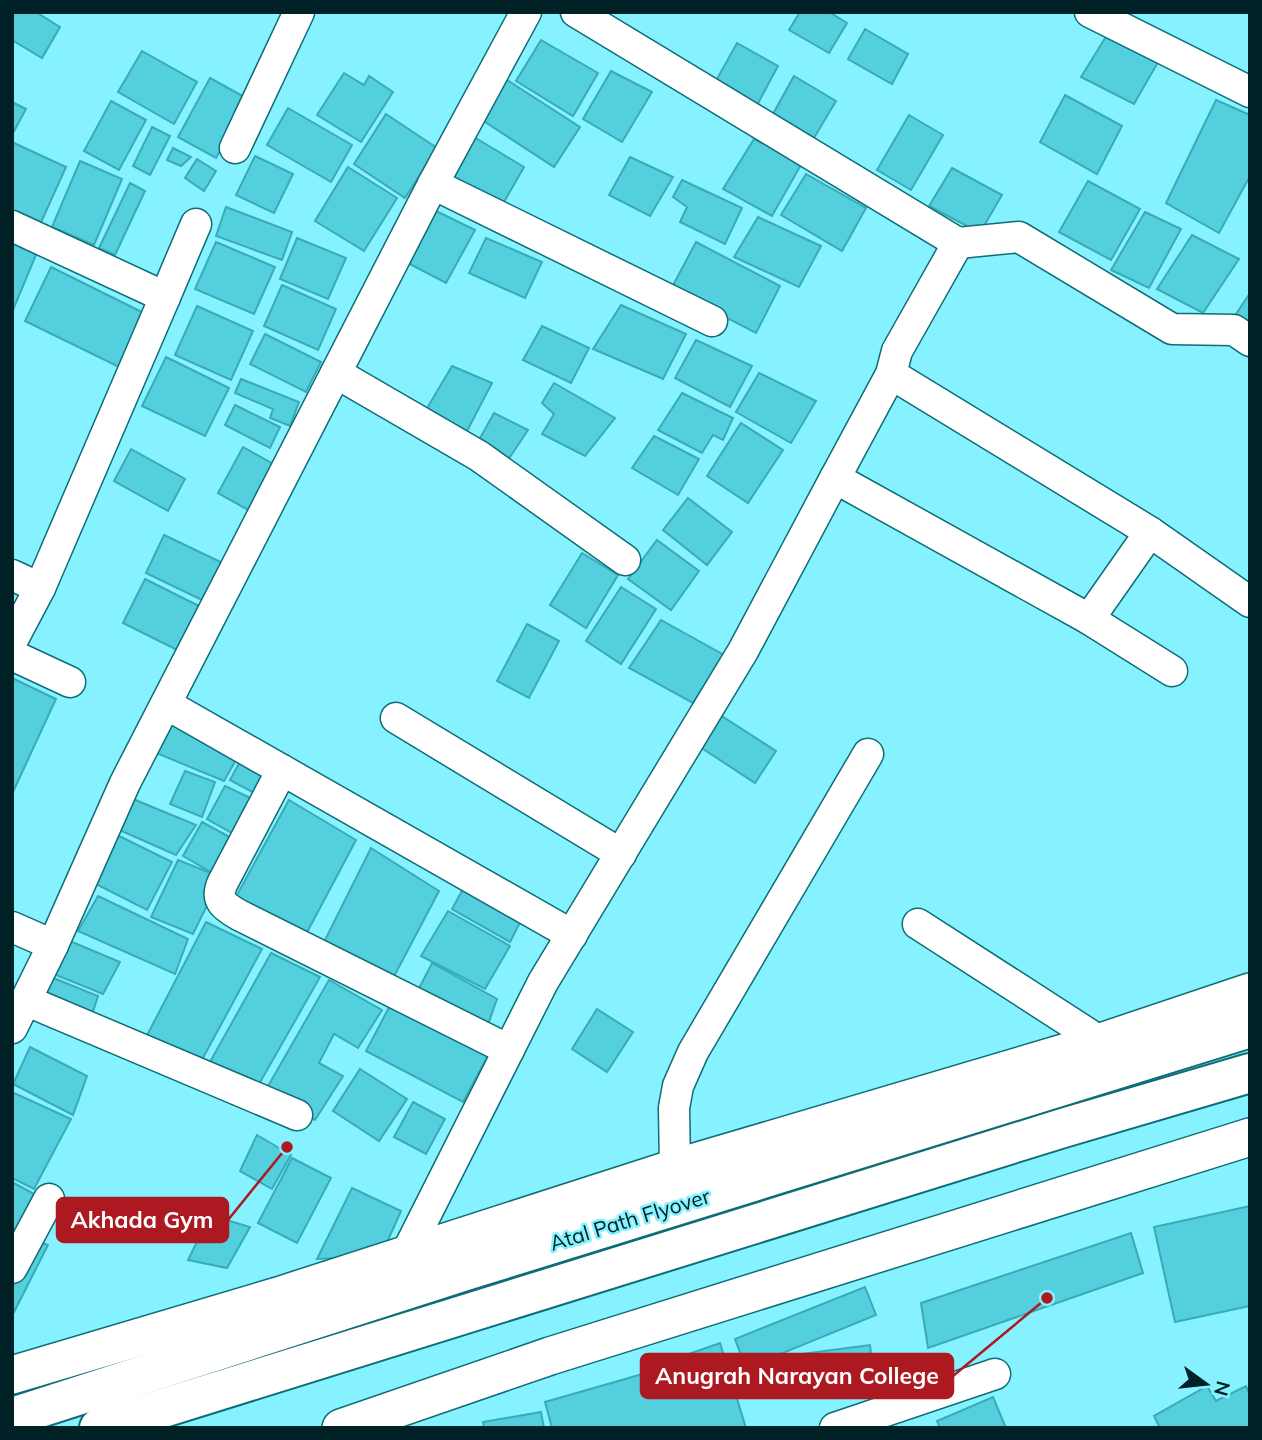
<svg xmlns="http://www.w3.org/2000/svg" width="1262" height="1440" font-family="Mulish,sans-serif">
	<rect width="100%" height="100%" fill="#87f2ff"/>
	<g fill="#53cfdd" stroke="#39aab6" stroke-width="2">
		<path d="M12,12h24l24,15 -18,31 -30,-18z"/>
		<path d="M800,12h29l18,11 -18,30 -40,-23z"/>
		<path d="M865,29l43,25 -16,30 -44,-25z"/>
		<path d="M1110,30l51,27 -27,47 -53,-27z"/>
		<path d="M541,40l57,33 -25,43 -57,-35z"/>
		<path d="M737,43l41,23 -23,43 -42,-23z"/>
		<path d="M142,51l55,31 -23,42 -56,-32z"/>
		<path d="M611,71l41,21 -30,50 -39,-23z"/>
		<path d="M344,73l20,12 5,-9 24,16 -32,50 -44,-27z"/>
		<path d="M794,76l42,25 -22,37 -41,-24z"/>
		<path d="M210,78l38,21 -32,59 -38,-21z"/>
		<path d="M507,80l73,47 -26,40 -72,-47z"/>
		<path d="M1065,95l57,31 -25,48 -57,-32z"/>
		<path d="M1216,100l34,15v61l-31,57 -53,-30z"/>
		<path d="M111,101l35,19 -27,50 -35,-19z"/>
		<path d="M12,102l14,7 -14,26z"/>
		<path d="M288,108l64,37 -21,37 -64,-37z"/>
		<path d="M386,114l51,34 -32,50 -51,-34z"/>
		<path d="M909,115l34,20 -32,55 -34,-20z"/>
		<path d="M152,127l18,9 -20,39 -17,-9z"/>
		<path d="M474,137l50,30 -24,42 -50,-30z"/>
		<path d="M754,139l48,24 -30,53 -49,-27z"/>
		<path d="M12,142l54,25 -27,60 -27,-13z"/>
		<path d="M173,148l18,9 -10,9 -14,-6z"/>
		<path d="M255,156l38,18 -19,39 -38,-18z"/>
		<path d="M630,157l43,20 -23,39 -41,-21z"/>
		<path d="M197,159l19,12 -12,20 -19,-13z"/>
		<path d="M80,161l42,18 -28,66 -42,-18z"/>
		<path d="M348,167l49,31 -33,53 -49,-30z"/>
		<path d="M952,168l50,27 -22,38 -51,-27z"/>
		<path d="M806,174l60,34 -24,43 -61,-36z"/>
		<path d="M682,180l60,28 -17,36 -45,-22 7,-15 -14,-10z"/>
		<path d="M1088,181l52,28 -29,51 -52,-28z"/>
		<path d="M130,183l15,8 -30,64 -16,-7z"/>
		<path d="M226,207l66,25 -10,28 -66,-24z"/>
		<path d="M432,209l43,21 -29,53 -44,-23z"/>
		<path d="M1145,212l36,17 -32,59 -38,-18z"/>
		<path d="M758,217l63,29 -22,41 -65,-30z"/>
		<path d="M1192,235l47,24 -36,54 -46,-24z"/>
		<path d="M297,238l49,20 -18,41 -48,-20z"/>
		<path d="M486,238l56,24 -17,36 -56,-25z"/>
		<path d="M12,239l26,11 -25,60h-1z"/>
		<path d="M216,242l59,25 -21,47 -59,-25z"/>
		<path d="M696,242l84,44 -24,47 -85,-44z"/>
		<path d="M51,267l97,48 -27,53 -96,-47z"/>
		<path d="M282,285l54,24 -18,41 -54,-24z"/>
		<path d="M1250,293v40l-18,-13z"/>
		<path d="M621,305l65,29 -23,45 -70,-30z"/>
		<path d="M197,306l56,25 -22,49 -56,-25z"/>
		<path d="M542,326l47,22 -18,35 -48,-23z"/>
		<path d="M265,334l56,28 -15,30 -56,-28z"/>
		<path d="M696,340l56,26 -22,41 -55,-29z"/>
		<path d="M166,357l63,31 -24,48 -63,-30z"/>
		<path d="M452,366l40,17 -26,50 -43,-18z"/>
		<path d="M759,373l57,28 -25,42 -55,-31z"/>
		<path d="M241,379l58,23 -9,24 -20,-8 3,-9 -38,-16z"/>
		<path d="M554,383l61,35 -30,38 -43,-22 12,-20 -12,-11z"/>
		<path d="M682,393l51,25 -10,22 -10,-5 -11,18 -44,-23z"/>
		<path d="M235,405l45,22 -10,21 -45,-23z"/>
		<path d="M494,413l34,17 -22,33 -31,-16z"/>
		<path d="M741,423l42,27 -35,53 -41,-27z"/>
		<path d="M654,436l45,23 -21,36 -46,-27z"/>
		<path d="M243,447l32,18 -25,46 -32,-18z"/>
		<path d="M131,449l54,30 -17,32 -54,-30z"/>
		<path d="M688,498l44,34 -25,33 -44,-35z"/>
		<path d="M164,535l65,31 -19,38 -64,-31z"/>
		<path d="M657,540l42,31 -28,39 -43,-31z"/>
		<path d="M582,553l36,22 -32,53 -36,-23z"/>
		<path d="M145,579l62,31 -22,44 -62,-31z"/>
		<path d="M621,587l35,22 -35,55 -35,-23z"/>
		<path d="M661,620l65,36 -33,47 -64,-35z"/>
		<path d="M527,624l32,17 -30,57 -32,-17z"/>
		<path d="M12,678l44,21 -44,95z"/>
		<path d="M717,713l59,38 -21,32 -58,-38z"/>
		<path d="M174,716l67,35 -17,30 -70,-29z"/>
		<path d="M244,754l32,16 -14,27 -32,-17z"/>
		<path d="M185,771l30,11 -13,35 -32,-13z"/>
		<path d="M225,786l34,16 -20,35 -32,-18z"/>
		<path d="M133,799l63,26 -20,30 -59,-26z"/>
		<path d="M289,800l67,40 -53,100 -71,-36z"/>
		<path d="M202,822l33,18 -19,35 -33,-19z"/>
		<path d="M115,834l57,28 -25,48 -55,-28z"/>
		<path d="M371,848l68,43 -50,95 -68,-38z"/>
		<path d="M178,860l43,17 -28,57 -42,-17z"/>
		<path d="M469,878l57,33 -16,31 -58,-33z"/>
		<path d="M98,896l90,43 -13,35 -97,-43z"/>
		<path d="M448,911l62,35 -25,43 -64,-33z"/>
		<path d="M206,922l56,27 -65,120 -54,-26z"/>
		<path d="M65,939l55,23 -17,32 -52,-21z"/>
		<path d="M271,953l49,24 -66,116 -48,-24z"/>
		<path d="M432,963l65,36 -12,34 -71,-35z"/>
		<path d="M51,977l47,19 -8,25 -50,-22z"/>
		<path d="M329,980l53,30 -24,38 -24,-14 -15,29 24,13 -28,44 -51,-27z"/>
		<path d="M393,1000l97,52 -27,50 -97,-51z"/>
		<path d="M597,1009l36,23 -26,40 -35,-23z"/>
		<path d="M30,1047l57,29 -14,39 -60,-31z"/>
		<path d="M360,1069l47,30 -28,42 -46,-30z"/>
		<path d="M14,1093l57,26 -37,70 -22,-11v-82z"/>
		<path d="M413,1102l32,17 -19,35 -32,-17z"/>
		<path d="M257,1135l34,20 -19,34 -32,-18z"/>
		<path d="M292,1158l39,20 -34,65 -39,-20z"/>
		<path d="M12,1182l22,12 -19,40 -3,-1z"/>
		<path d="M352,1188l49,23 -20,45 -64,3z"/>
		<path d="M1250,1206v100l-75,16 -21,-95z"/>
		<path d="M210,1215l40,12 -23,41 -39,-8z"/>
		<path d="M1131,1233l12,40 -215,75 -7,-45z"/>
		<path d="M24,1236l24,9 -36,71v-62z"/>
		<path d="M865,1287l11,28 -130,53 -11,-29z"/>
		<path d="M720,1343l26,85h-194l-7,-26 108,-31 8,25 3,-1 -10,-29z"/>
		<path d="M870,1345l5,40 -77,10 -5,-40z"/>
		<path d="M1207,1386l9,15 30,-15 4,9v33h-90l-6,-12z"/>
		<path d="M993,1397l13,31h-66l-3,-7z"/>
		<path d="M541,1412l3,16h-60l-1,-6z"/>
	</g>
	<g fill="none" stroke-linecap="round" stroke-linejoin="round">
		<g stroke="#0e6d76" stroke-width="33">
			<g id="minor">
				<path d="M576,12l382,231 61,-6 153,92 62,1 16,11"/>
				<path d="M1090,12l160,80"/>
				<path d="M235,148l64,-136"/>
				<path d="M433,184l279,137"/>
				<path d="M12,226l153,71 -125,291 -28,53"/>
				<path d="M165,297l31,-73"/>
				<path d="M336,373l143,83 146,104"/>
				<path d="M891,374l259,158"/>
				<path d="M835,478l56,-104 6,-23 61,-108"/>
				<path d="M12,575l28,13"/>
				<path d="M1089,619l83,52"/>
				<path d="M12,655l58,27"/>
				<path d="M166,704l406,231"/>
				<path d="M396,718l225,136"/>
				<path d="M282,770l-60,114c-7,17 3,23 17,31l270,135"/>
				<path d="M918,924l183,118"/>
				<path d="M12,927l41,18"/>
				<path d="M25,1000l272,115"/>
				<path d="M12,1028l41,-83 72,-162 308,-599 93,-172"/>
				<path d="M675,1168l-1,-60 4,-22 15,-34 175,-298"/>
				<path d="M405,1256l138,-274 200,-331 92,-173 254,141 61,-87 100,70"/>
				<path d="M12,1268l37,-69"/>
				<path d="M835,1428l160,-54"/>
			</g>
		</g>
		<g stroke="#0e6d76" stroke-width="40">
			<g id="tertiary">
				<path d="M12,1375l266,-79 397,-128 426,-126 149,-50"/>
				<path d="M341,1428l209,-72 700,-219"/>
			</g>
		</g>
		<g stroke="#0e6d76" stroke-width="42">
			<g id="primary">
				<path d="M12,1417l457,-147 781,-242"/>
				<path d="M99,1428l964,-300 187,-55"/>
			</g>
		</g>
		<use href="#minor" stroke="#fff" stroke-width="30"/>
		<use href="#tertiary" stroke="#fff" stroke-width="37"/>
		<use href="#primary" stroke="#fff" stroke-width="38"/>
	</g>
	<g text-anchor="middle" stroke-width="5" stroke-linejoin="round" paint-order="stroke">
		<g font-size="21" fill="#002226" stroke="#87f2ff">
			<text transform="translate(630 1220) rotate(-17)" y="7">Atal Path Flyover</text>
		</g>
	</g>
	<path fill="none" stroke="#ac1920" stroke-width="2.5" d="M287 1147L228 1220M1047 1298L953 1376"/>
	<g fill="#ac1920" stroke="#87f2ff" stroke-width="2.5">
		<circle cx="287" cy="1147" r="7"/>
		<circle cx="1047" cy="1298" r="7"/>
	</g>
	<g fill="#ac1920" stroke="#ac1920" stroke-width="2.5">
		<rect x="57" y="1198" width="171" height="44" rx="7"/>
		<rect x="641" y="1354" width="312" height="44" rx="7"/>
	</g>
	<g font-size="23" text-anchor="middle" font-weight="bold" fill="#fff">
		<text x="142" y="1228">Akhada Gym</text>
		<text x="797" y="1384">Anugrah Narayan College</text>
	</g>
	<rect width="1262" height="1440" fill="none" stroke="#002226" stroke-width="28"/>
	<g transform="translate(1206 1384) rotate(105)" stroke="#87f2ff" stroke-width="5" paint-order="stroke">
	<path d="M0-5L12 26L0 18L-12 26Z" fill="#002226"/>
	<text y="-10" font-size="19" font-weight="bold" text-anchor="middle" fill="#002226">N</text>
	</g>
</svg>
